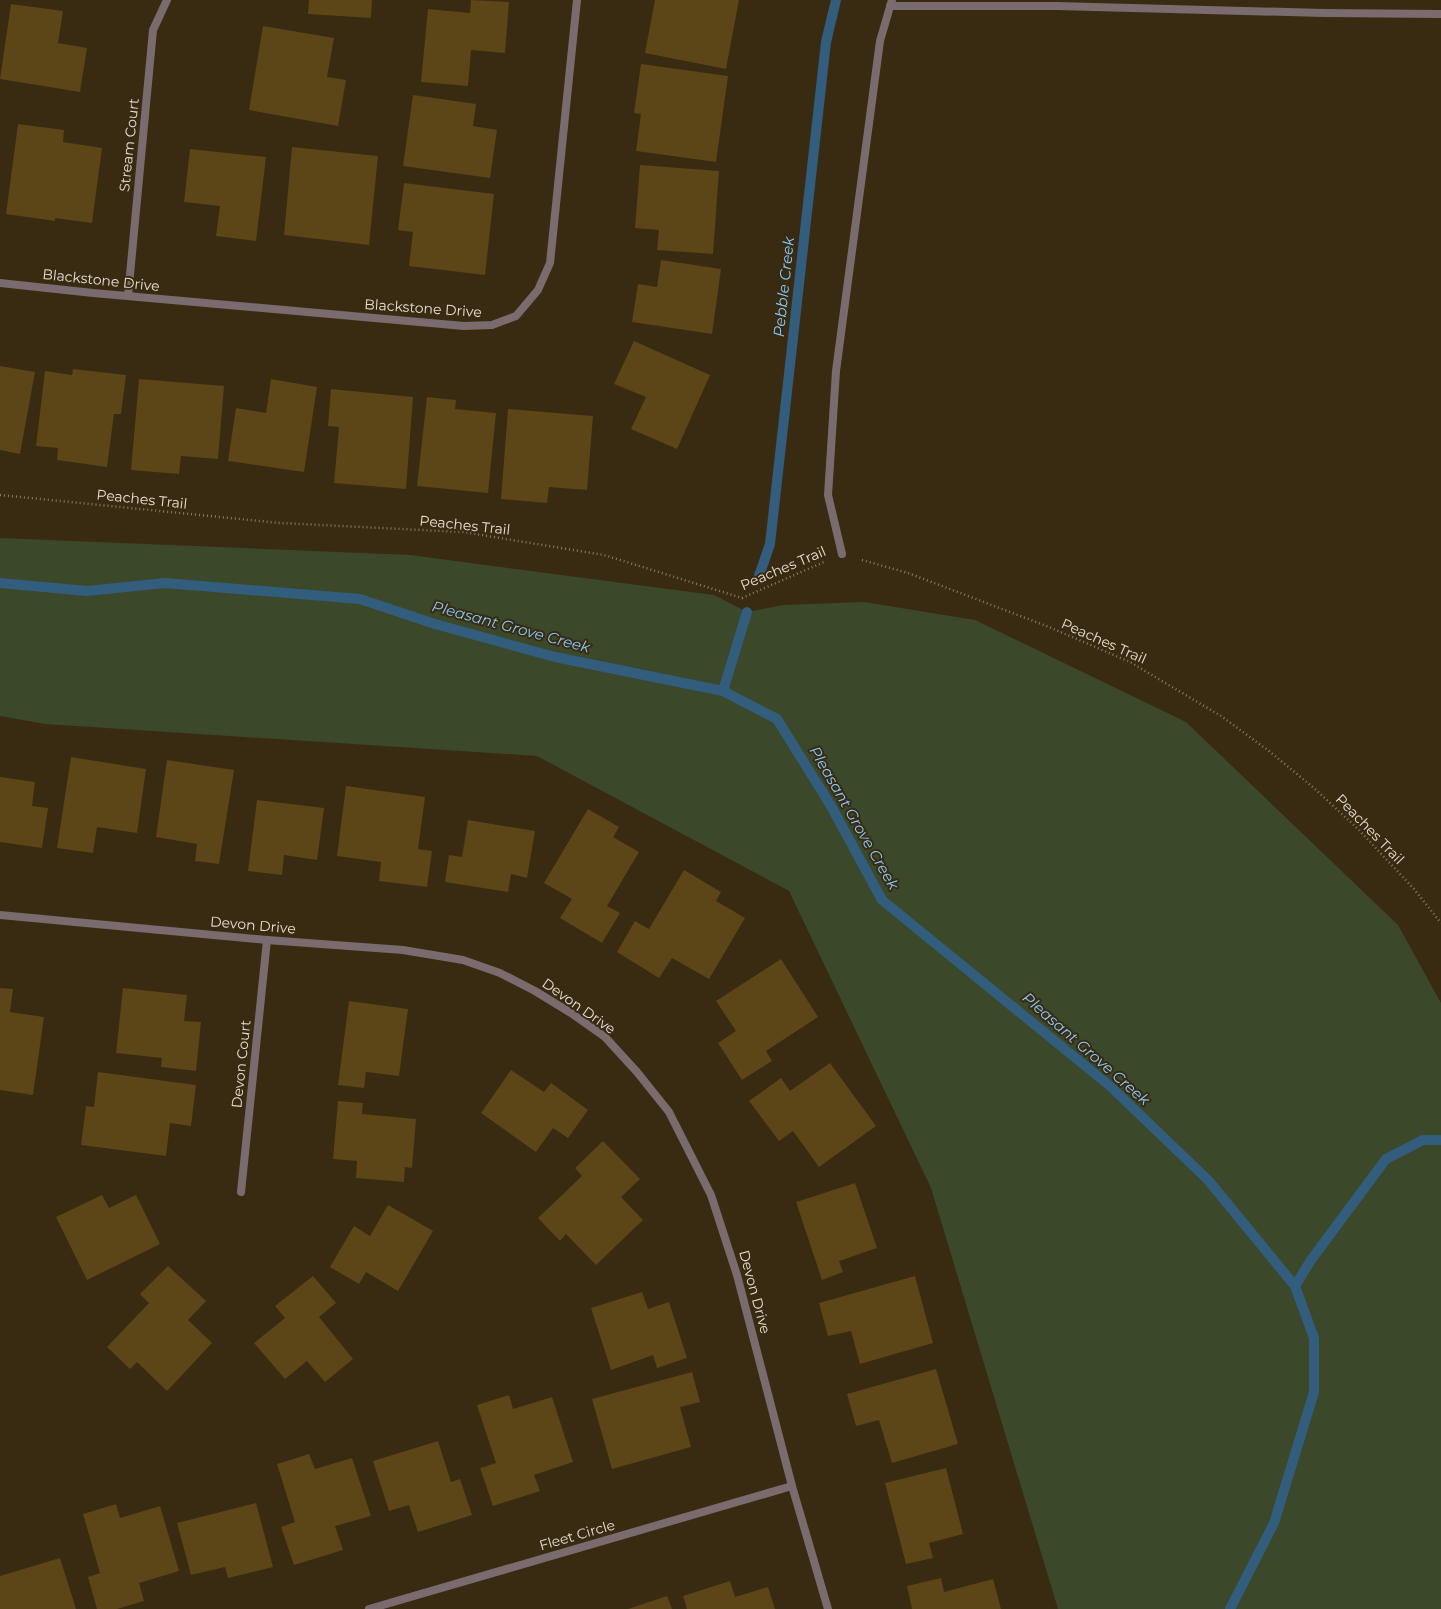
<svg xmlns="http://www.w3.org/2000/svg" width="1441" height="1609" font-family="Montserrat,sans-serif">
	<rect width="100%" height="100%" fill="#382b12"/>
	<path fill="#3b482a" d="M0,538l410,17 304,40 33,17 36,-7 81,-3 111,18 211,102 212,203 43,78v606h-383l-127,-421 -142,-297 -252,-135 -492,-32 -45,-8z"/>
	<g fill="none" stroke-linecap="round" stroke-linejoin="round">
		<g stroke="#335d7c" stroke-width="10">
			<path d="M759,576l11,-32 56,-502 10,-42"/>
			<path d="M0,583l87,8 78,-8 195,16 75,25 120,33 168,34 54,28 54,87 51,94 228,186 98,94 87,106 19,52v54l-40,131 -44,86"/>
			<path d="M723,691l24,-79"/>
			<path d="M1295,1286l16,-26 75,-101 37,-19h18"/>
		</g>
	</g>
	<g fill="#5c4517">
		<path d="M309,0h63l-1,18 -63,-4z"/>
		<path d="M471,0l38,2 -4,51 -34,-3 -3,36 -47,-4 7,-73 42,4z"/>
		<path d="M655,0h84l-13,69 -81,-16z"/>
		<path d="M11,4l52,7 -5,32 29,5 -7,44 -80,-13z"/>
		<path d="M263,26l71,12 -7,39 19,3 -8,46 -89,-16z"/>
		<path d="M641,64l87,12 -12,86 -80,-11 5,-37 -7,-1z"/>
		<path d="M413,95l63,9 -3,22 24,4 -7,48 -87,-12z"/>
		<path d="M18,124l46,6 -1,12 39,6 -10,75 -37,-5v3l-49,-7z"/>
		<path d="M292,147l86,9 -9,89 -85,-10z"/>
		<path d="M190,149l76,8 -10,84 -40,-5 4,-30 -36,-4z"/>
		<path d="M640,165l79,6 -6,83 -56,-4 2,-20 -24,-2z"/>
		<path d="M404,183l90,11 -9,81 -76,-9 4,-34 -15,-2z"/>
		<path d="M661,260l60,9 -9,65 -80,-12 6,-38 19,3z"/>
		<path d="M634,341l76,34 -33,74 -46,-20 15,-32 -32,-13z"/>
		<path d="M0,366l35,6 -15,82 -20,-4z"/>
		<path d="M73,369l53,6 -5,39h-7l-7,53 -50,-7 1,-12 -22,-2 9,-75 27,4z"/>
		<path d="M139,379l85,7 -6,73 -37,-3 -2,18 -48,-4z"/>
		<path d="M271,379l46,8 -13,85 -76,-11 8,-53 30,5z"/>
		<path d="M331,389l82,8 -7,92 -72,-6 5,-56 -11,-1z"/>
		<path d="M427,397l29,3 -1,9 41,4 -8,80 -71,-7z"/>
		<path d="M508,409l85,7 -6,74 -38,-3 -2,16 -46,-4z"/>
		<path d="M71,757l75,12 -9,64 -40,-6 -4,26 -36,-5z"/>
		<path d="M167,760l67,10 -15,94 -24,-3 2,-17 -41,-7z"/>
		<path d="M0,777l35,5 -3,24 16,2 -6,40 -42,-6z"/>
		<path d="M346,786l79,11 -7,52 14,2 -5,36 -48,-6 2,-19 -44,-6z"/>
		<path d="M257,800l67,8 -7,52 -33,-5 -2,20 -34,-4z"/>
		<path d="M588,809l31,18 -6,10 26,15 -32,54 13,7 -18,30 -42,-25 12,-19 -28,-16z"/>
		<path d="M468,820l67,11 -8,47 -16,-4 -3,18 -63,-10 4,-27 13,2z"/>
		<path d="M684,870l37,22 -5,9 29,17 -36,61 -37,-21 -13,20 -42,-26 18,-31 14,8z"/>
		<path d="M781,959l37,58 -52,34 6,10 -30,19 -24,-37 18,-12 -20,-30z"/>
		<path d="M0,988l13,1 -3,23 34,5 -11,78 -33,-5z"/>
		<path d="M123,988l64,7 -3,26 17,1 -5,49 -35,-4 1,-9 -46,-5z"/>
		<path d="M349,1001l59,8 -9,67 -33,-4 -2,16 -26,-3z"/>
		<path d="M830,1063l46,63 -57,41 -26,-36 -14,10 -30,-40 32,-23 9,13z"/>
		<path d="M511,1070l33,22 7,-9 37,27 -20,28 -15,-10 -17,24 -55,-39z"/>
		<path d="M98,1072l98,13 -5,41 -21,-3 -4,33 -85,-11 5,-39 8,1z"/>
		<path d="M338,1101l25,2 -1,11 54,5 -4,49 -7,-1 -1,15 -48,-4 1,-17 -24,-2z"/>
		<path d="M603,1141l37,38 -19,18 22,23 -47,45 -30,-31 -6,7 -22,-23 44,-42 -7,-8z"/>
		<path d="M855,1183l22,65 -38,13 4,11 -21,8 -26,-78z"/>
		<path d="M102,1195l7,13 27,-13 24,49 -73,36 -31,-63z"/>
		<path d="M388,1205l45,26 -35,60 -32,-19 -7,12 -29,-17 24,-41 16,10z"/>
		<path d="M168,1266l38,35 -18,19 24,23 -45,48 -30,-29 -7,7 -23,-22 42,-44 -9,-9z"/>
		<path d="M313,1276l23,27 -17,14 34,42 -28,23 -18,-21 -22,18 -31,-36 31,-25 -10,-12z"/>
		<path d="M915,1276l18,67 -73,21 -9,-33 -23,5 -9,-33z"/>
		<path d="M642,1292l6,17 21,-7 18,56 -30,10 -4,-13 -42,15 -20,-62z"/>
		<path d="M936,1369l22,75 -66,19 -13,-43 -23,6 -9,-32z"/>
		<path d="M692,1372l8,30 -20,5 11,40 -79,22 -20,-70z"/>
		<path d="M509,1395l4,14 39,-12 21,65 -39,13 6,16 -47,15 -13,-38 16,-5 -19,-58z"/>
		<path d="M438,1441l13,41 9,-3 12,36 -54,17 -9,-27 -20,6 -16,-50z"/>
		<path d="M309,1454l6,15 37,-11 19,58 -36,10 8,24 -49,15 -13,-38 14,-5 -18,-58z"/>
		<path d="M946,1468l17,66 -34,9 4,15 -27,6 -21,-81z"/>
		<path d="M256,1503l17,64 -45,11 -3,-11 -34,8 -14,-52z"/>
		<path d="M116,1504l4,14 40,-12 19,65 -40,12 5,18 -27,8h-20l-9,-32 12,-4 -17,-59z"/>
		<path d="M60,1558l16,51h-76v-33z"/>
		<path d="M941,1578l3,14 49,-13 8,30h-89l-5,-23z"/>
		<path d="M730,1581l5,16 33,-10 7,22h-88l-4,-13z"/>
		<path d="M667,1596l5,13h-44z"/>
	</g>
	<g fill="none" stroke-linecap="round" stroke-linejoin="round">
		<g stroke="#887c68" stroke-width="2.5" stroke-dasharray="1 3" stroke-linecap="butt">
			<path d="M0,495l280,28 183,9 141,23 138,43 82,-36"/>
			<path d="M862,560l46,13 141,54 81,35 91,54 48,35 46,38 43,40 56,60 27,34"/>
		</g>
		<g stroke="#7a6b6e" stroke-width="8">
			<path d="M890,6h167l267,7 117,1"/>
			<path d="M842,554l-14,-59 8,-124 44,-330 12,-41"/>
		</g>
		<g stroke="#7a6b6e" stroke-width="8">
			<path d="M0,283l93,10 371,33 28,-1 24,-9 22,-26 12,-27 27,-263"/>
			<path d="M128,296l25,-266 14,-30"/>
			<path d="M0,915l267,25 136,10 60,10 37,13 35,18 36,22 34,24 32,35 32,40 42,83 26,80 55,211 36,123"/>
			<path d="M241,1192l26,-252"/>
			<path d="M369,1609l423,-123"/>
		</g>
	</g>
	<g text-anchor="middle" stroke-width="4" stroke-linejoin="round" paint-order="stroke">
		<g font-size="14" fill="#e7ded0" stroke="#382b12">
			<text transform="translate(129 145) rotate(-84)" y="5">Stream Court</text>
			<text transform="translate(101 280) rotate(6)" y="5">Blackstone Drive</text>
			<text transform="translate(423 308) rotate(4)" y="5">Blackstone Drive</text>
			<text transform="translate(142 499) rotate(6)" y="5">Peaches Trail</text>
			<text transform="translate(465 525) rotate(6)" y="5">Peaches Trail</text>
			<text transform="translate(783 568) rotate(-23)" y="5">Peaches Trail</text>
			<text transform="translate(1104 641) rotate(24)" y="5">Peaches Trail</text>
			<text transform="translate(1370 829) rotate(46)" y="5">Peaches Trail</text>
			<text transform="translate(253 925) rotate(5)" y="5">Devon Drive</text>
			<text transform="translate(579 1006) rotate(35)" y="5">Devon Drive</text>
			<text transform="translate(241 1064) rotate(-84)" y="5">Devon Court</text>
			<text transform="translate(755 1292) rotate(75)" y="5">Devon Drive</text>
			<text transform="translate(577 1535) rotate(-16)" y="5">Fleet Circle</text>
		</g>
		<g font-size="15" font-style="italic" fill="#86cafd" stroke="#382b12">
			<text transform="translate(784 287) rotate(-84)" y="5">Pebble Creek</text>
			<text transform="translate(511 627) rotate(15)" y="5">Pleasant Grove Creek</text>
			<text transform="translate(854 818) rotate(60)" y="5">Pleasant Grove Creek</text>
			<text transform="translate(1086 1049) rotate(41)" y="5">Pleasant Grove Creek</text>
		</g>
	</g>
</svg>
